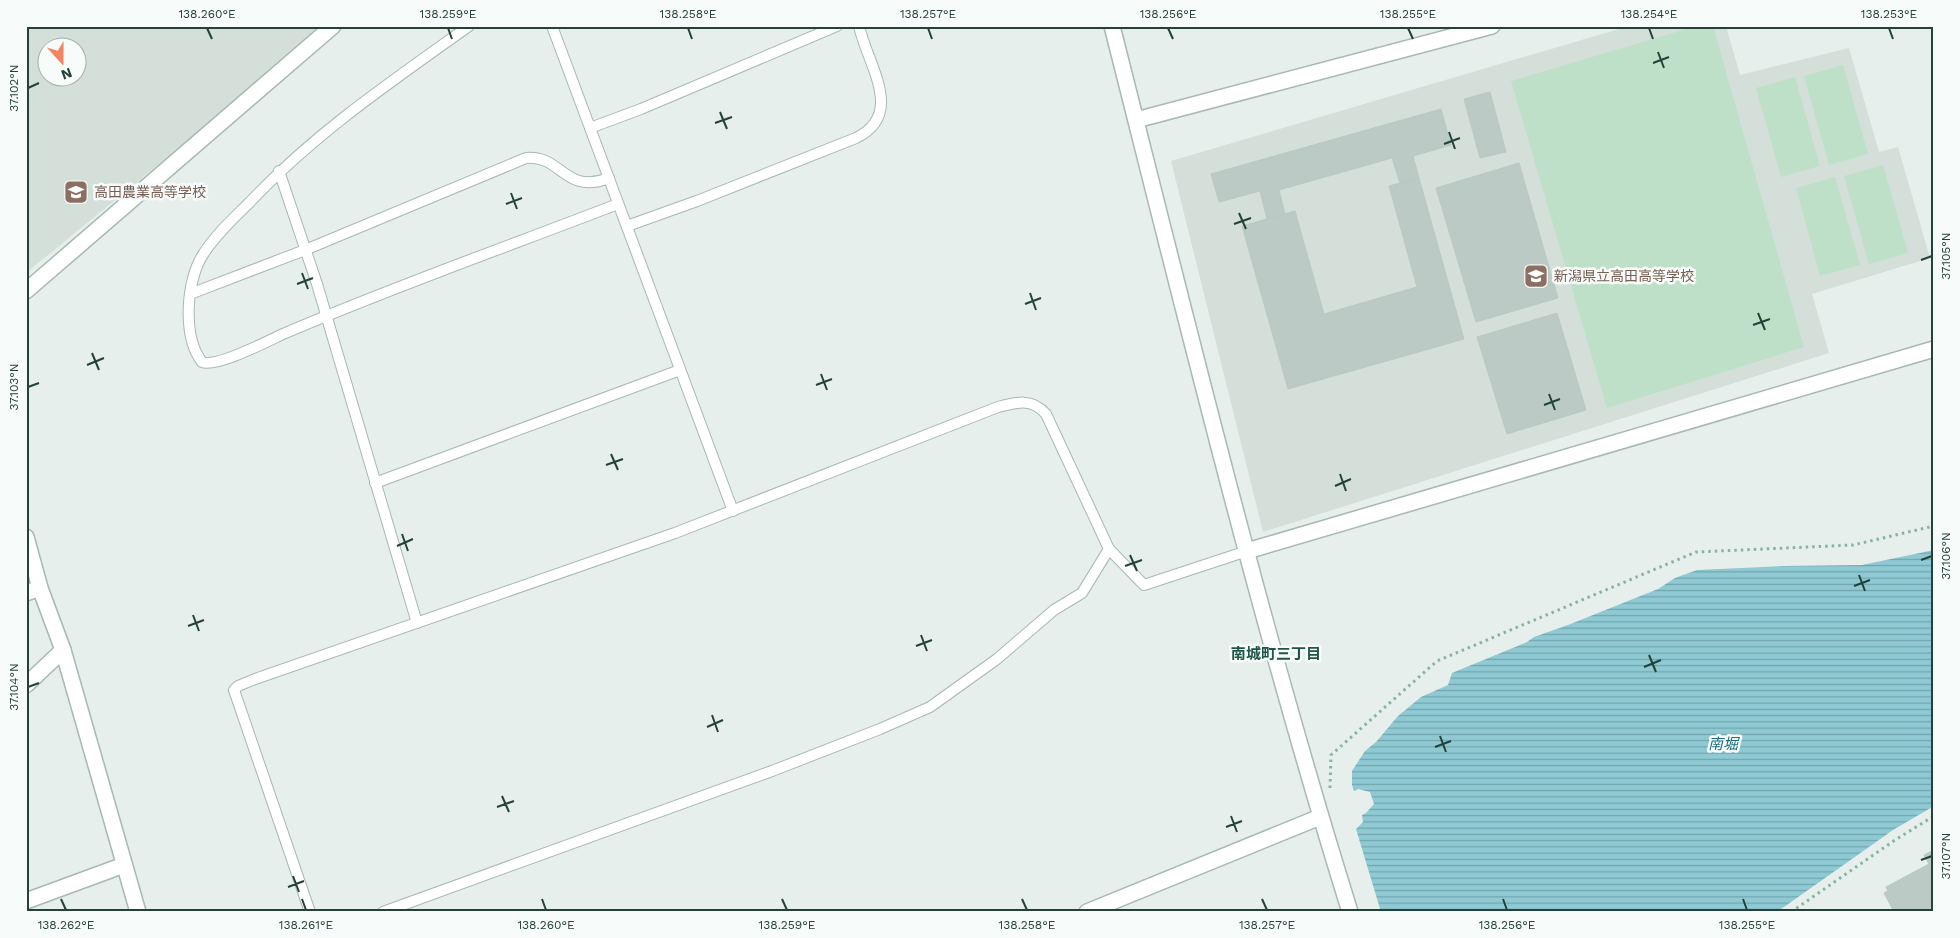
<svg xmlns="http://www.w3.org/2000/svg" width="1960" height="938" font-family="'Work Sans','Noto Sans JP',sans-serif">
	<defs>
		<pattern id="water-rules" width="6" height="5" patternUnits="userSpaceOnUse" patternTransform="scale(1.25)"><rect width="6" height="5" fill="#8ec9d4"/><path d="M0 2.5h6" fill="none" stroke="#74a5ad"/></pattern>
	</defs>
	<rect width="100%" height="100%" fill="#e6efeb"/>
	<g fill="#d4dfda" fill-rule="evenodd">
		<path d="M26,26h294l-95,84 -199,163zM48,48h30v30h-30z"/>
		<path d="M1629,26h97l14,49 109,-27 30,104 19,-5 32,111 -118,36 17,59 -566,179 -92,-371z"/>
	</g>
	<g fill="#bfe0c8">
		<path d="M1696,26h17l91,321 -197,61 -96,-327z"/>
		<path d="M1843,65l25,89 -39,11 -25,-89z"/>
		<path d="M1795,77l25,89 -39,11 -25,-89z"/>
		<path d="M1883,165l25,88 -39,11 -25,-88z"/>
		<path d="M1835,177l25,88 -40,11 -24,-88z"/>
	</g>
	<path fill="url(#water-rules)" d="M1934,550v256l-41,24 -109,77 -8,5h-395l-25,-83 7,-7 -1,-7 4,-2 8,-9 -4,-12 -12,-3 -4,2 -2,-6v-14l13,-20 11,-9 22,-26 23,-19 27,-12 4,-12 75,-31 7,-5 34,-12 90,-36 17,-11 22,-8 87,-4 78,-1z"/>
	<g fill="#bbcac4" stroke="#b8c9c2">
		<path d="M1490,92l16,60 -26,6 -16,-59z"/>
		<path d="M1441,109l10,36 -38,11 6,22 -19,5 -8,-25 -113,32 6,24 -18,5 -7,-28 -41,11 -8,-28z"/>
		<path d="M1519,163l39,135 -82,24 -40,-134z"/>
		<path d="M1419,178l45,161 -176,50 -46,-163 53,-15 29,103 93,-27 -28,-101z"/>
		<path d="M1557,313l29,97 -79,24 -30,-97z"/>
		<path d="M1934,850v62h-40l-10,-19 4,-2 -2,-4 43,-23 -5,-9z"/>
	</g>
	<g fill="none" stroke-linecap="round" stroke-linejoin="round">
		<g stroke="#a8b8b2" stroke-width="12">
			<g id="service">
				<path d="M469,26c-77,55 -154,107 -219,176 -16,16 -34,32 -46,51 -18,26 -22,83 -2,109 14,6 66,-21 81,-28 110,-47 223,-87 335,-130"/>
				<path d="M552,26l181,485"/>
				<path d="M590,128l51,-19 196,-83"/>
				<path d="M279,171l38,113 100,339"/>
				<path d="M627,226l70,-25 159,-63c50,-24 11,-74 3,-112"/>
				<path d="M190,294l115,-44 221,-92c37,-3 37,37 83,20"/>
				<path d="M375,483l305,-113"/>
				<path d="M310,912l-76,-222 4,-4 17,-7 420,-146 323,-126c19,-5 34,-9 48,7l63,135 35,36 103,-34"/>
				<path d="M383,912l389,-141 108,-42 50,-22 67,-48 57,-49 28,-17 27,-44"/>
			</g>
		</g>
		<g stroke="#a8b8b2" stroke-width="18">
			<g id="minor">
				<path d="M1136,120l356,-94"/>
				<path d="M26,537l14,51 23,62 75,262"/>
				<path d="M1247,551l687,-202"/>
				<path d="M26,685l37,-35"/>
				<path d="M26,901l98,-36"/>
				<path d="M1087,912l233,-95"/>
			</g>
		</g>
		<g stroke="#a8b8b2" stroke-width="18">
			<g id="tertiary">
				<path d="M1112,26c75,296 147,594 238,886"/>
				<path d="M26,291l307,-265"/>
				<path d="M26,593l14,-5"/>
			</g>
		</g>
		<g stroke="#86b3a5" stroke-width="3" stroke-dasharray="2.5 4" stroke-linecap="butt">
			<path d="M1330,788l1,-33 106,-94 259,-109 157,-7 81,-19"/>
			<path d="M1791,912l104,-72 39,-24"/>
		</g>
		<use href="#service" stroke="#fff" stroke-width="10"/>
		<use href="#minor" stroke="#fff" stroke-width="15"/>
		<use href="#tertiary" stroke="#fff" stroke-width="15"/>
	</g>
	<path fill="none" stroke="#24423a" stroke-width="2" d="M207,28l5,11M448,28l4,11M688,28l4,11M928,28l4,11M1168,28l5,11M1408,28l5,11M1649,28l4,11M1889,28l4,11M1658,52l6,16M1653,63l16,-6M28,88l11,-5M720,112l7,17M715,123l17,-6M1449,132l6,17M1444,144l16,-6M511,193l6,16M506,204l16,-6M1239,213l7,16M1234,224l17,-6M1921,260l11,-4M302,273l6,16M297,284l16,-6M1030,293l6,17M1025,304l16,-6M1758,313l7,17M1753,325l17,-6M92,353l7,17M87,365l17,-7M821,374l6,16M816,385l16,-6M28,387l11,-4M1549,394l6,16M1544,405l16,-6M611,454l7,16M606,465l17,-6M1340,474l6,17M1335,486l16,-7M402,534l6,17M397,546l16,-7M1130,555l7,16M1921,560l11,-4M1125,566l17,-6M1859,575l6,16M1854,586l16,-6M193,615l6,16M188,626l16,-6M921,635l6,16M916,646l16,-6M1649,655l7,17M1644,667l17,-7M28,687l11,-4M712,715l6,17M707,727l16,-7M1440,736l6,16M1435,747l16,-6M502,796l7,16M497,807l17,-6M1231,816l6,16M1226,827l16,-6M1921,860l11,-4M293,876l6,16M288,887l16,-6M61,899l5,11M302,899l4,11M542,899l4,11M782,899l5,11M1022,899l5,11M1262,899l5,11M1503,899l4,11M1743,899l4,11"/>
	<defs>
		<g id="school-square" transform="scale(1.25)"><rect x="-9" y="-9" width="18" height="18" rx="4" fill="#8d6e63" stroke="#f7fbf9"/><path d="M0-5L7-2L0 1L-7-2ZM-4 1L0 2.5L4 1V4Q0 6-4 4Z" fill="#fff"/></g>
	</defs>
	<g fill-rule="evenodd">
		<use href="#school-square" x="76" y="192"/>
		<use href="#school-square" x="1536" y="276"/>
	</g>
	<g text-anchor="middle" stroke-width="5" stroke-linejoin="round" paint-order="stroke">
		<g font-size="14" fill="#785e54" stroke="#f7fbf9" text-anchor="start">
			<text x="94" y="197">高田農業高等学校</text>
			<text x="1554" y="281">新潟県立高田高等学校</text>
		</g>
		<g font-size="15" font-weight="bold" fill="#1f5548" stroke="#f7fbf9">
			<text x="1276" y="659">南城町三丁目</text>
		</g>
		<g font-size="15" font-style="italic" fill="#1c6f80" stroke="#f7fbf9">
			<text x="1723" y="749">南堀</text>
		</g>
	</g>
	<rect width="1960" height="938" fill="none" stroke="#f7fbf9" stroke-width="55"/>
	<g transform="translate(62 62) rotate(159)"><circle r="24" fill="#f7fbf9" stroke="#a3b1ad"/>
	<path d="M0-4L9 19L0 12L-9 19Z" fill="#f4845f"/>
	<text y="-8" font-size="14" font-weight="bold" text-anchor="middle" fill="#24423a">N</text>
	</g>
	<rect x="28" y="28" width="1904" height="882" fill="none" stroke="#24423a" stroke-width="2"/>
	<g font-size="12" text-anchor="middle" fill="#24423a">
		<text x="207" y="18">138.260°E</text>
		<text x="448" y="18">138.259°E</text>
		<text x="688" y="18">138.258°E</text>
		<text x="928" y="18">138.257°E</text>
		<text x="1168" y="18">138.256°E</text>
		<text x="1408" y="18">138.255°E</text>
		<text x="1649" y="18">138.254°E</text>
		<text x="1889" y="18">138.253°E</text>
		<text transform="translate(14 88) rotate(-90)" y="4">37.102°N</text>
		<text transform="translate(1946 256) rotate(-90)" y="4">37.105°N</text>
		<text transform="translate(14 387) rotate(-90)" y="4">37.103°N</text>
		<text transform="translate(1946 556) rotate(-90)" y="4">37.106°N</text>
		<text transform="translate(14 687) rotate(-90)" y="4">37.104°N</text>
		<text transform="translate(1946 856) rotate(-90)" y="4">37.107°N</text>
		<text x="66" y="929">138.262°E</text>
		<text x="306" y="929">138.261°E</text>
		<text x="546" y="929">138.260°E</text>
		<text x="787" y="929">138.259°E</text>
		<text x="1027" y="929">138.258°E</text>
		<text x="1267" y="929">138.257°E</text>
		<text x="1507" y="929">138.256°E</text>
		<text x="1747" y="929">138.255°E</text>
	</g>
</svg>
